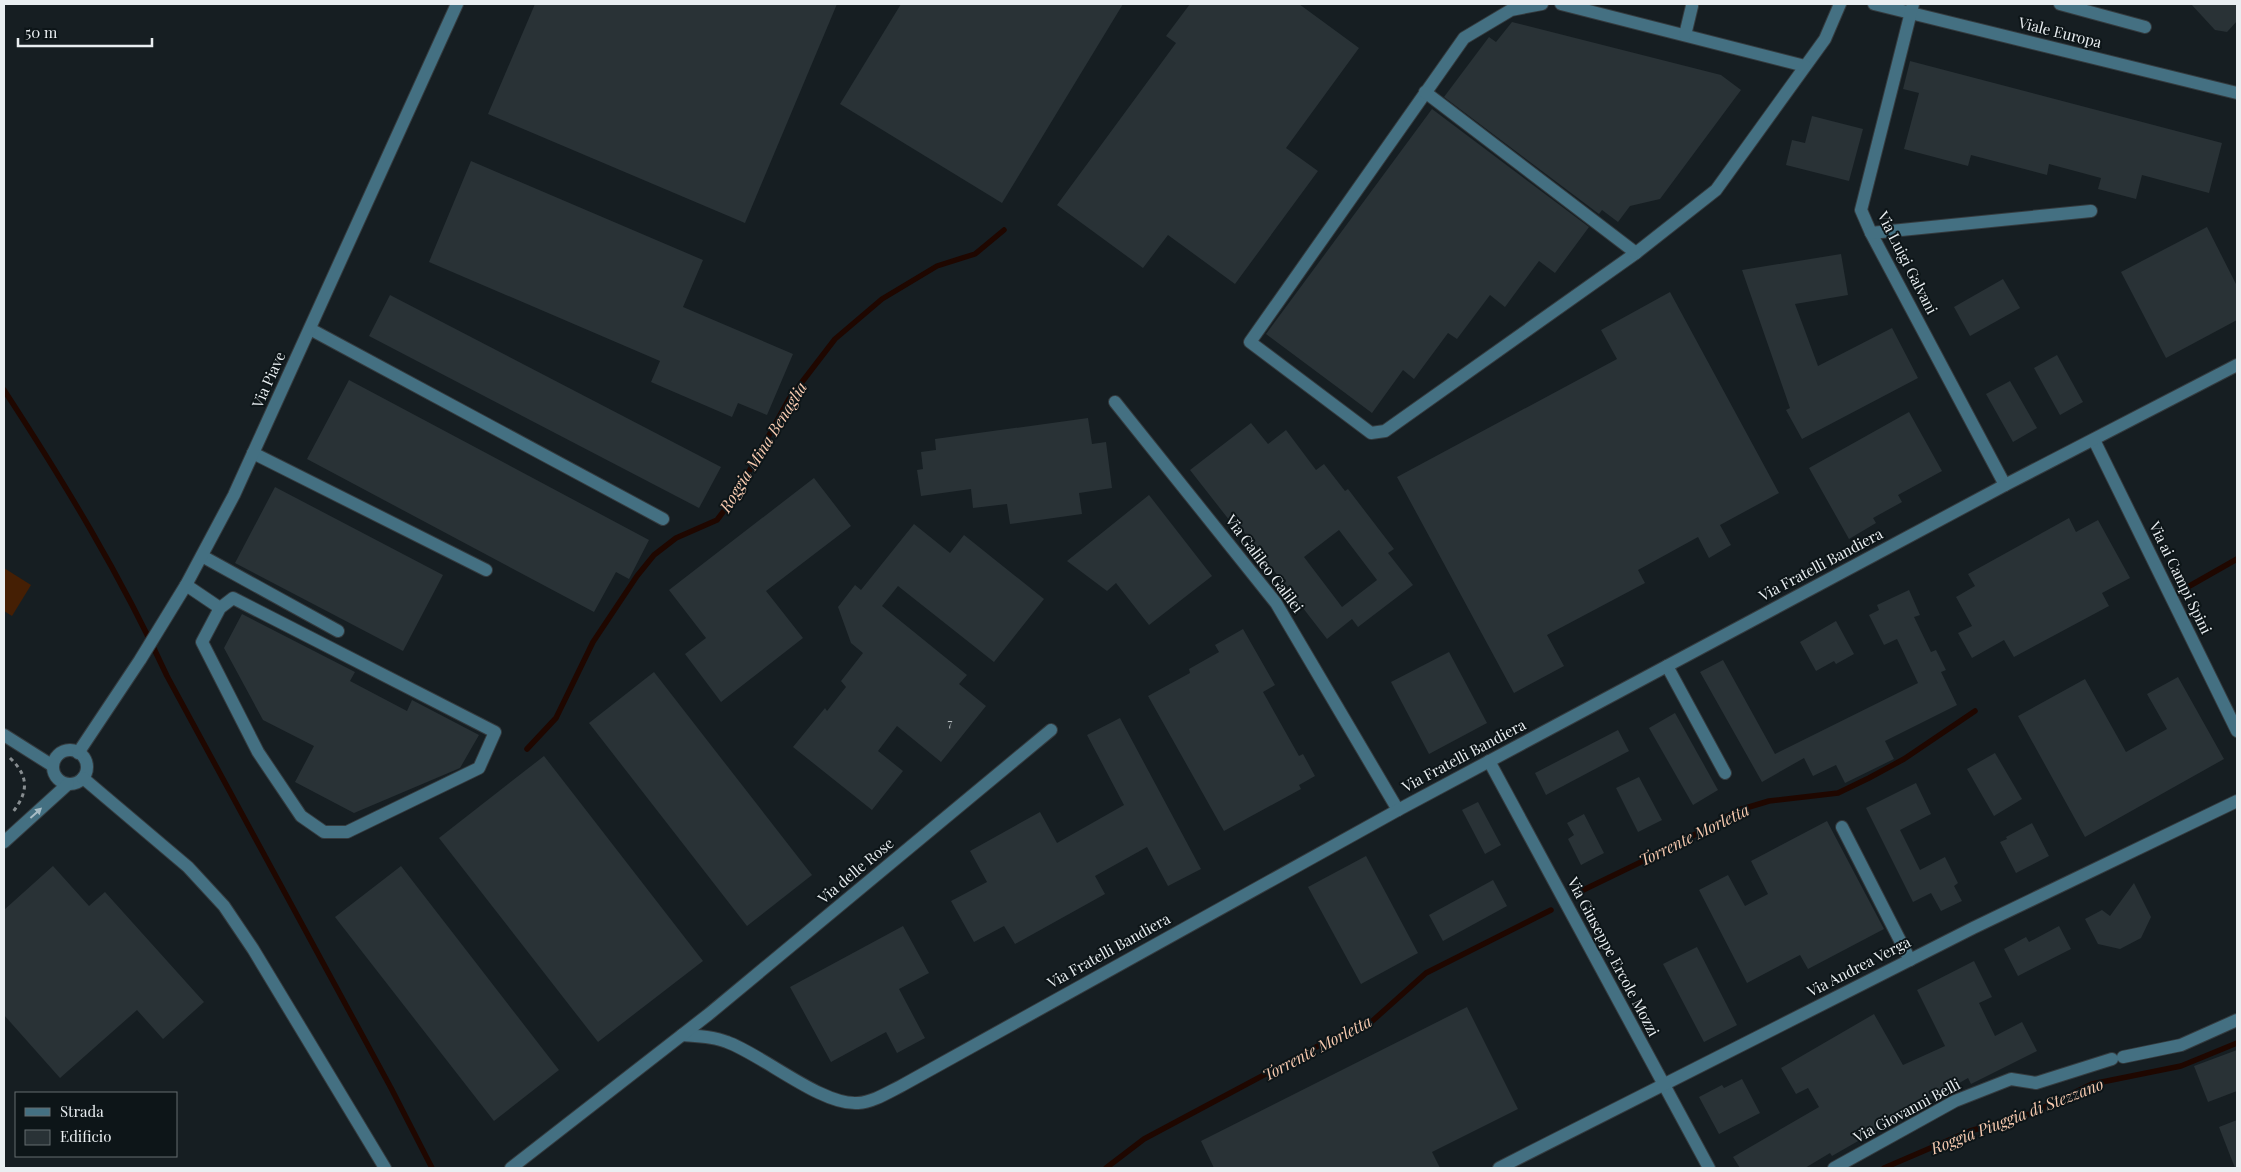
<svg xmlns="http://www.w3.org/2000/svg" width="2241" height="1172" font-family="'Playfair Display',serif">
	<rect width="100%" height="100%" fill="#161e22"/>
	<path fill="#451f04" d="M4,568l27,17 -19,31 -8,-5z"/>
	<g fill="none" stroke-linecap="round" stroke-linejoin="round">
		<g stroke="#1f0700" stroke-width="5.5">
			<path d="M4,390c60,92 117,186 163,286l224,412 41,80"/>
			<path d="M2186,588l51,-29"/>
			<path d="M527,749l29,-31 37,-76 44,-66 17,-21 22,-17 41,-18 19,-25 53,-96 46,-60 47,-40 55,-33 38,-12 29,-24"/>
			<path d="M1575,894l101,-49 63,-35 30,-9 69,-8 31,-15 35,-19 71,-48"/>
			<path d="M1106,1168l38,-29 174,-93 51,-22 57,-51 125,-63"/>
			<path d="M1884,1168l86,-37 60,-17 62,-30 89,-18 56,-23"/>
		</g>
	</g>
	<g fill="#293236" fill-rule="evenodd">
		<path d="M535,4h302l-92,219 -257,-109z"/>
		<path d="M901,4h222l-121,199 -162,-99z"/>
		<path d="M1190,4h109l60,44 -73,100 32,23 -83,113 -67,-49 -25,33 -86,-63 119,-162 -10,-7z"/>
		<path d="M2191,4h46v17l-10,11 -12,-2z"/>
		<path d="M1512,22l209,53 20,15 -81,109 -30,7 -12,16 -16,-12 -3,4 -155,-117 45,-60 7,5z"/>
		<path d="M1910,61l312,82 -13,50 -67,-18 -6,24 -38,-10 3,-11 -52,-14 -2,11 -76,-20 -3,11 -64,-17 15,-56 -16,-4z"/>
		<path d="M1432,109l157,118 -34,46 -16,-12 -34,46 -15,-12 -33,44 -9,-6 -34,46 -11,-9 -31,43 -106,-79z"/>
		<path d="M1812,116l51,13 -14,52 -63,-16 6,-25 13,3z"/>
		<path d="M471,161l232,99 -20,47 110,47 -26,61 -29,-12 -6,14 -81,-35 9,-21 -231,-99z"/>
		<path d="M2207,227l30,59v34l-71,38 -45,-86z"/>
		<path d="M1841,254l7,41 -53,9 23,62 74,-38 26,50 -116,61 -16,-29 4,-2 -48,-138z"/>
		<path d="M2003,279l17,29 -50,28 -16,-29z"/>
		<path d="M1670,292l109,201 -59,32 11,20 -22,13 -11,-21 -60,33 7,13 -98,52 17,31 -50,27 -117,-216 220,-118 -16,-29z"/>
		<path d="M390,295l331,172 -22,41 -330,-172z"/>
		<path d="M2057,355l26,47 -23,13 -26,-47z"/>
		<path d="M349,380l300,160 -20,39 -13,-7 -22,40 -287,-153z"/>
		<path d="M2010,381l27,47 -24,14 -27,-48z"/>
		<path d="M1909,412l33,59 -44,24 4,7 -29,16 3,5 -27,16 -40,-71z"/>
		<path d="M1088,418l4,26 14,-2 6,46 -33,5 3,21 -72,10 -3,-20 -34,4 -2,-19 -50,7 -4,-26 6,-1 -2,-17 15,-2 -1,-11z"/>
		<path d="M1251,423l17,21 18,-14 30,40 8,-6 21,27 3,-2 46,60 -6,4 25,32 -55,42 -6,-8 -25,20 -86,-111 -4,2 -47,-60zM1339,530l38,50 -35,27 -38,-50z"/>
		<path d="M814,478l37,48 -85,65 37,47 -82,64 -36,-48 21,-16 -37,-48z"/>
		<path d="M275,487l168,88 -40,76 -168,-88z"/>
		<path d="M1149,495l63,81 -63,49 -33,-42 -9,8 -40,-30z"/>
		<path d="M2069,518l7,14 22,-12 32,58 -28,15 7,13 -95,51 -10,-17 -32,18 -14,-25 14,-7 -16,-29 19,-11 -7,-12z"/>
		<path d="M914,524l36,29 14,-18 80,64 -50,63 -96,-76 -16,20 85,69 -8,9 27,22 -45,56 -44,-36 -19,25 25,20 -31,39 -79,-63 32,-39 2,3 19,-24 -5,-6 22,-28 -12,-10 -13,-36 17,-22 6,5z"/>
		<path d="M1909,590l11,25 -6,2 17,35 5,-2 10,20 -5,2 16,33 -72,36 9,18 -49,24 -9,-18 -23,11 -9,-18 -42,24 -62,-110 23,-12 52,94 143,-71 -21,-44 -13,6 -15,-30 10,-5 -2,-5z"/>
		<path d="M242,614l113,58 -5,9 57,30 5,-11 67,35 -19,33 -106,45 -59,-31 19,-36 -51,-26 -39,-72z"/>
		<path d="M1836,621l18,33 -18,10 -2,-3 -18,10 -16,-29z"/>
		<path d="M1243,629l32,56 -12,7 36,64 4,-2 12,22 -16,9 2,4 -77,42 -76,-135 42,-23 -1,-4 30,-17 -4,-7z"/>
		<path d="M1449,652l38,71 -58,31 -38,-72z"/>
		<path d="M654,672l158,203 -65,51 -158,-203z"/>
		<path d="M2178,677l46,82 -139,78 -67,-121 67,-37 41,73 41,-23 -20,-35z"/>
		<path d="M1675,713l43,77 -25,15 -44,-77z"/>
		<path d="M1120,718l81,151 -33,17 -21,-39 -52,29 10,18 -90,50 -11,-18 -30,16 -23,-41 36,-19 -17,-31 70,-39 17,31 67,-38 -37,-70z"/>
		<path d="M1618,730l11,21 -83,44 -11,-22z"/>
		<path d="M1995,753l27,46 -28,17 -27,-47z"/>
		<path d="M544,756l159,205 -105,81 -159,-204z"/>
		<path d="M1639,777l23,43 -24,12 -22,-44z"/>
		<path d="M1916,783l15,31 -31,16 20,40 25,-13 13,26 -4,3 8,15 -21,10 -10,-18 -18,9 -47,-94z"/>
		<path d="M1478,802l23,43 -16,9 -23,-44z"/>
		<path d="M1584,814l20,39 -23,12 -13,-26 6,-4 -7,-12z"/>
		<path d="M1827,821l57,108 -76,40 -8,-14 -53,28 -48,-93 29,-15 17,31 23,-12 -17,-33z"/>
		<path d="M2032,823l17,33 -33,17 -16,-31 7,-3 -1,-2z"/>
		<path d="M1366,856l52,97 -57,31 -53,-97z"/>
		<path d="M53,866l36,40 16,-14 99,110 -41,37 -26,-29 -77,68 -56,-63v-105z"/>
		<path d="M401,866l158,204 -65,51 -159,-204z"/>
		<path d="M1493,880l14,26 -64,35 -14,-26z"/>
		<path d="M2134,883l17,34 -10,21 -21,11 -22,-5 -13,-25 17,-9 8,6z"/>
		<path d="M903,926l26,47 -30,16 26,49 -28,15 -11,-21 -55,30 -41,-75z"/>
		<path d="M2059,926l12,23 -53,27 -14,-27 22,-12 3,5z"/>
		<path d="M1697,947l40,78 -33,17 -41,-78z"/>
		<path d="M1974,961l18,36 -13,6 16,33 27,-14 15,29 -66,33 -3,-6 -136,78 -2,-3 -25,15h-65l-7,-11 86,-50 -11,-19 -12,6 -15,-26 93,-54 29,51 42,-19 -28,-56z"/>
		<path d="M1467,1007l51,102 -86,43 8,16h-226l-13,-27z"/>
		<path d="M2237,1050v41l-29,11 -14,-36z"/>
		<path d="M1742,1079l18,34 -41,21 -20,-37 23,-12 2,3z"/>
		<path d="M2237,1120v48h-2l-16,-41z"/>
	</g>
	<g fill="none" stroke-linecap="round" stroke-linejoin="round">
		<g stroke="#343b3f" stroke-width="14">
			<g id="minor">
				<path d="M1542,4l-31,6 -47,28 -214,304 121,91 14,-2 251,-178 80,-63 109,-151 15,-35"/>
				<path d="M1561,4l244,62"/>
				<path d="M1874,4l363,89"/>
				<path d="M1913,4l-52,206 10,23 134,252"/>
				<path d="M2060,4l85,23"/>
				<path d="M1685,35l7,-29"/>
				<path d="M1425,92l211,161"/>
				<path d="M1871,233l220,-22"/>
				<path d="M310,329l353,190"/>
				<path d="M1115,402l161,201 122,207"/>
				<path d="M2094,440l143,291"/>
				<path d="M253,453l233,117"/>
				<path d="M202,556l136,75"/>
				<path d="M186,585l34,23 -18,34 56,110 43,64 23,16h23l132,-64 16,-36 -262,-134 -13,10"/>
				<path d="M1667,666l58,107"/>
				<path d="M4,735l49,31"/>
				<circle cx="70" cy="767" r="17"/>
				<path d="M78,753l62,-93 46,-75 48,-90 223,-491"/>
				<path d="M1489,761l220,407"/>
				<path d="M83,778l105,89 36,39 29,43 132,219"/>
				<path d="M1842,827l68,133"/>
				<path d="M4,842l64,-58"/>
				<path d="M682,1035c14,1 31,1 45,7 36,13 95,64 131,61 15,-1 29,-10 43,-17l497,-276 607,-325 232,-120"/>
				<path d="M2123,1057l58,-12 56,-25"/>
				<path d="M511,1168l198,-154 342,-284"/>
				<path d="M1499,1168l474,-240 264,-127"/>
				<path d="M1834,1168l121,-67 56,-22 25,4 76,-24"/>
			</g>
		</g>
		<path stroke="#878d90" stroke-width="3" stroke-dasharray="4 4" stroke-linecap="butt" d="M10,758c20,19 18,35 2,55"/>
		<use href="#minor" stroke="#447082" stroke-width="12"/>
	</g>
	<defs><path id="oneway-solid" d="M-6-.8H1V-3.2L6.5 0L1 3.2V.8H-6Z" transform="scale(1.25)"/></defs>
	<use fill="#a7bcc5" href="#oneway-solid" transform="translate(36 813) rotate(-42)"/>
	<g text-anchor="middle" stroke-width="4" stroke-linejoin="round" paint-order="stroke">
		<g font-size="12" fill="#b9bfc2">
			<text x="950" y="727">7</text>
		</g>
		<g font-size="15" fill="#e9eef1" stroke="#0d1518">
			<text transform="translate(2060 33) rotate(14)" y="5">Viale Europa</text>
			<text transform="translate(1907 263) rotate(63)" y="5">Via Luigi Galvani</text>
			<text transform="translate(269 380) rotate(-66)" y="5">Via Piave</text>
			<text transform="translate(1264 564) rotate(53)" y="5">Via Galileo Galilei</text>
			<text transform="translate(1821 565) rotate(-28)" y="5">Via Fratelli Bandiera</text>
			<text transform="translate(2180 578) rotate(64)" y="5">Via ai Campi Spini</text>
			<text transform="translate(1464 756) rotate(-28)" y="5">Via Fratelli Bandiera</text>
			<text transform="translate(856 871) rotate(-40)" y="5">Via delle Rose</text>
			<text transform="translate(1109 951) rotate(-29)" y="5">Via Fratelli Bandiera</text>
			<text transform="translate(1613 957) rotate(62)" y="5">Via Giuseppe Ercole Mozzi</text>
			<text transform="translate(1859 967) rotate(-27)" y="5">Via Andrea Verga</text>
			<text transform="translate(1907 1111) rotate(-28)" y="5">Via Giovanni Belli</text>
		</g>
		<g font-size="16" font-style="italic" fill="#f8cbb0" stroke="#0d1518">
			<text transform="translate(763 447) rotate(-58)" y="6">Roggia Mina Benaglia</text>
			<text transform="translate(1694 835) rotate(-26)" y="6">Torrente Morletta</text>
			<text transform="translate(1317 1048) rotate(-28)" y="6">Torrente Morletta</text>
			<text transform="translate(2017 1116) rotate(-21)" y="6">Roggia Piuggia di Stezzano</text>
		</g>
	</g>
	<rect width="2241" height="1172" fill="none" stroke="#e9eef1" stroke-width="10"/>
	<rect x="15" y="1092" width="162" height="65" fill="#0d1518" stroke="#656c6f"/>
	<rect x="25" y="1108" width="25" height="8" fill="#447082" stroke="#656c6f"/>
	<text x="60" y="1117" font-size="15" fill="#e9eef1">Strada</text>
	<rect x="25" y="1130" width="25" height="15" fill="#293236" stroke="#656c6f"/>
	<text x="60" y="1142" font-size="15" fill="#e9eef1">Edificio</text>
	<path d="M18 38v8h134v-8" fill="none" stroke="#e9eef1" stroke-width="2.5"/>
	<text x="25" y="38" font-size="15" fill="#e9eef1" stroke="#0d1518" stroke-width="4" paint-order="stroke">50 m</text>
</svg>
